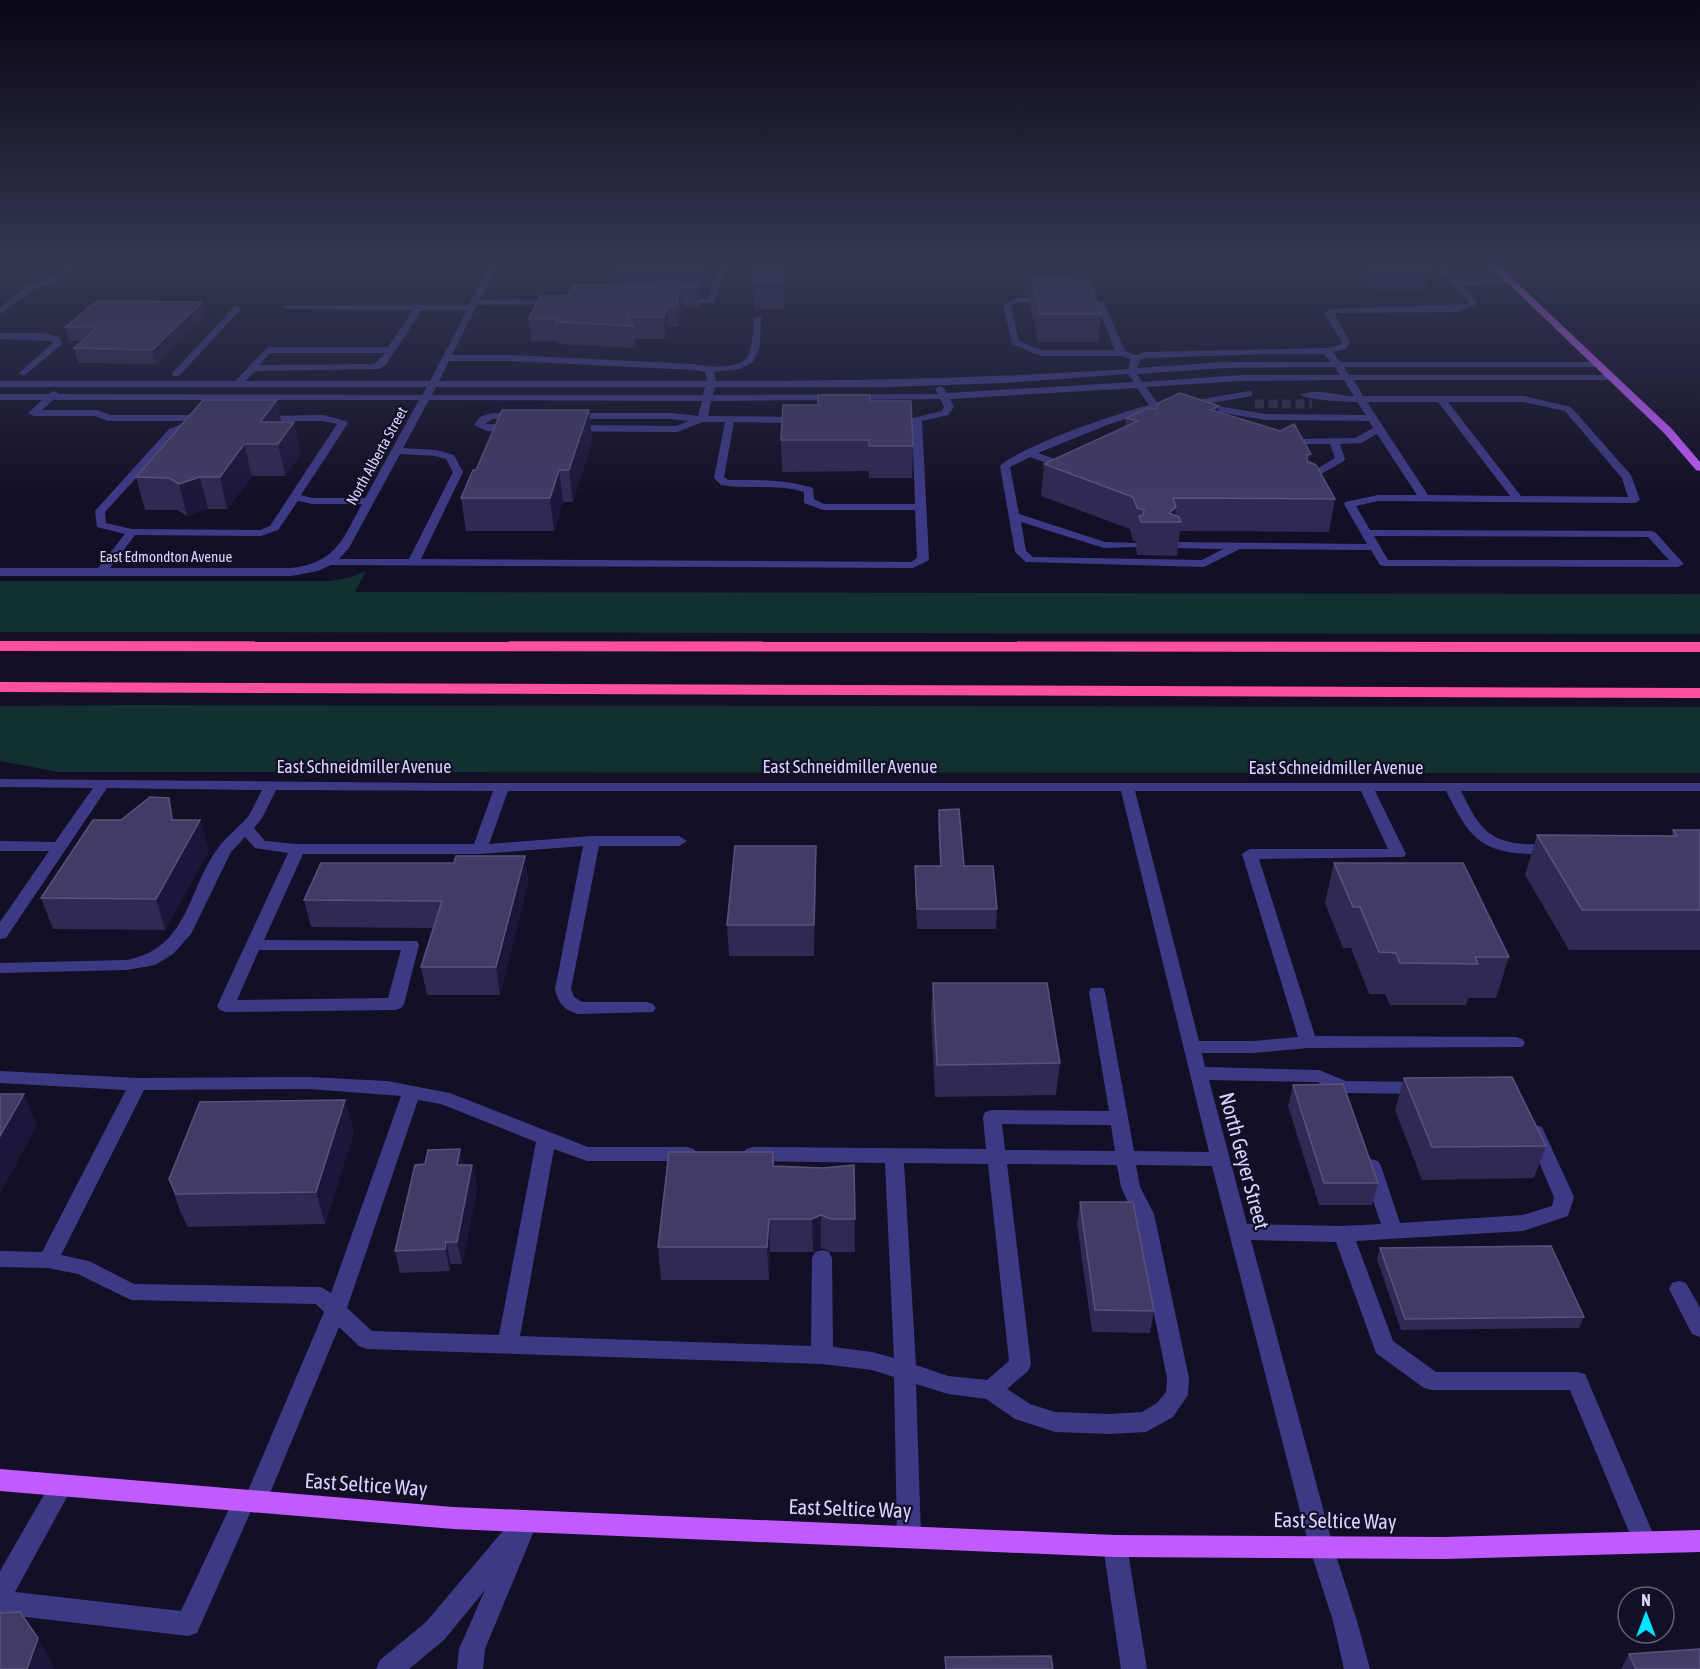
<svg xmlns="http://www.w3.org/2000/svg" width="1700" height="1669" font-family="'Asap Condensed',sans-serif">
	<rect width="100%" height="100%" fill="#130f26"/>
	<g fill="#12302f">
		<path d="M366,571l-11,21 1345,2v40l-1700,-2v-51h330l21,-4z"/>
		<path d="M128,705l1572,2v66l-1641,-1 -59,-11v-55z"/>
	</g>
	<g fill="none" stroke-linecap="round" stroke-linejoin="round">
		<path stroke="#312d47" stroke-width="9" stroke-dasharray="9 4.5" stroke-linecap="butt" d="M1255,404h57"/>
		<g fill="#3d3a85" fill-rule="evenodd">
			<path d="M69,265h10l-25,17 -22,9 -32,23v-7l26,-20 22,-9z"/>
			<path d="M490,265h8l-18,35 40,-1 4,2 33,-2 4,2 -4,2c-27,3 -53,1 -80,2l-25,50h58l184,9c13,3 47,6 54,-8 5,-11 5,-26 6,-38l7,-2 -1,30 -7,16 -13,7 -26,3 2,9c138,0 273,-3 412,-12l3,-10 -11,-3h-79l-29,-12 -9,-39 15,-7h32l4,2 -4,2h-31l-8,4 8,35 23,9h73l-18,-44 -21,-6 14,-2 14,5 21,48 11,4 9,-3 182,-4 13,-3 2,-3 -18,-29 5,-4 139,-5v-3l-33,-36h9l14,16 56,-1 1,2 -4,2 -49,1 14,16v5l-19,6 -123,1 16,29 -4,7 -13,3 7,10h261l2,2 -5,3h-254l5,8h265l2,2 -5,3h-257l9,16h161l47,11 60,68 9,25 -5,3 -257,-2 -22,5 14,24 281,1 4,1 29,32 -6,3 -294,-1 -4,-1 -9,-15 -131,-1 -36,18 -178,-5 -11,-10 -15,-86c21,-20 118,-53 149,-61l-12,-17 -187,11 4,8 -6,8 -26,6 7,139 -16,8 -582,-3 -13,6 -27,5h-291v-8h98l27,-34 -28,-7 -2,-16 74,-82 20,-8h-81l-13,-5h-62l-5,-3 14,-13h-42v-6h48l6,-3 5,3 363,1 5,-8h-427v-6h235l33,-34h120l25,-37 -126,-1 -4,-2 4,-2h182zM422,310h45l-37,71h-185l10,-10 124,-2 6,-3zM270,353h115l-11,11 -115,1zM1275,354h49l7,8h-106l-88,6 3,-8 6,-2zM449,361h61l184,9 11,2 2,9h-268zM1335,367l5,8h-100l-98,7 -5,-8 88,-6zM1128,374l6,8 -187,11 -4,-6 -3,-1 -5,3 3,5 -225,1 2,-8h174l116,-4zM1344,380l10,16c-15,0 -40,-9 -53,-1 8,5 45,7 56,7l9,13 -100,-1 -61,-10 47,-8v-4l-3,-1 -52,9 -3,6 5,3 67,11 103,1 4,7 -18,10 -58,1 -63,-7 -65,-21 -3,-3 15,-3 -5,-3 -18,2 -12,-17 94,-6zM436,387h269l-2,8h-271zM940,399l4,8 -2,4 -37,9 7,2 3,82h-91l-10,-5 -1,-11c-29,-9 -56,-8 -85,-8l-4,-3 10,-55 68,1 5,-3 -5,-3 -94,-1 3,-15zM53,400h366l-54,98h-53l-11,-3 47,-72 -2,-2 -23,-6 -66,1 -2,2 5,3h63l14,3 -67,102 -10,4 -128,-1 -26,-6 -1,-11 72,-79 21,-9 6,-6 -5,-3h-89l-13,-5h-55zM429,400l273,1 -4,15 -27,-3h-180l-11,4 -6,8 13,6 190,1 26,-10h22l-11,56 7,7c28,5 55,-2 83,7v11l19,7h92l2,48 -6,4 -490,-3 42,-87 -9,-17 -18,-5 -33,-2zM1367,402h71l72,94 -82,-1zM1448,402h76l41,9 57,67 6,19 -107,-1zM1155,410c45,30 122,35 175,34l5,14 -30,18v4l4,1 35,-20 1,-2 -5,-15 21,-1 16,-9 40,61h-39l-33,7 -1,2 23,40 -194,-2 -6,3 6,3 50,1 -21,11 -169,-3 -7,-6 -5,-29 83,26 34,-1v-4l-33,-1 -86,-28 -9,-47 20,-10 34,12h8v-4l-34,-12 69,-28zM492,419h179l18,2 -13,5 -191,-2zM400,454l35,2 11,3 7,13 -44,87h-70l10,-11zM298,501l14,3h50c-20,36 -26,59 -71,64h-181l25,-33 126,1 17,-6zM1374,536l274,1 21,23h-281z"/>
			<path d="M719,265h8l-13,38h-37v-4h31z"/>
			<path d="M235,306l7,2 -63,68h-6v-4z"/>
			<path d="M0,333h43l16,4 3,7 -38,32 -5,-3 2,-2 32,-28 -1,-2 -52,-2z"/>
			<path d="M0,779l436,4h1264v8h-239c16,32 25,51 64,53 10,1 22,-1 32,2l3,3c-6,7 -18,5 -27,5 -54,-1 -64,-18 -87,-63h-71l31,63 -3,3 -144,2 56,177 201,1 6,2 3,4 -3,4 -214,1 -54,5h-52l3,14 114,3 27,11 75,1 6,1 3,5 -3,5 -6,1 -77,-1 -27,-11 -108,-2 38,144 96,2 38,-2 -20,-58 3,-5 7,-2 7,2 3,5 19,57 123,-8 29,-9 2,-9 -28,-65 2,-5 7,-2 7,2 32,70 -6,19 -45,15 -167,10 37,100 43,31h141l8,2 72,169 -4,8 -8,3 -8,-3 -67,-161h-138l-8,-2 -48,-35 -40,-111 -85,-2 82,306 24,75 13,48h-26l-11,-48 -24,-75 -97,-380 -76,-1 4,22 14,27 35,164 -1,17 -15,22 -27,15 -37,2 -54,-2 -40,-13 -29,-20 -38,-5 -32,-10 5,153 -4,8 -8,3 -8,-3 -4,-8 -3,-160 -22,-7 -50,-6 -455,-15 -8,-3 -20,-19 -76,183 -8,3 -4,-2 -54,122 -9,3 -188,-22v-43l53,-92 8,-4 8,4 4,7 -58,106 166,19 55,-117 11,-1 77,-181 -8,-8 -185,-4 -53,-26 -30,-6 -48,-1v-16l42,1 84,-162 -126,-7v-12l138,7 171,-1 78,4 63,12 138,54h99l7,2 3,5 -3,5 -7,2h-100l-33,-12 -34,187 291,10 1,-88 3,-6 7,-2 7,2 3,6 1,89 39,5 22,6 -9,-195 -132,-2 -7,-2 -3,-5 3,-5 7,-2 233,2 -3,-32 2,-5 7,-2 117,1 -20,-119 2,-4h12l2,4 29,159 75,1 -88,-361h-613l-19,53 103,-8h87l8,5 -8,5h-80l-28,143 3,8 8,5h65l6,2 3,4 -3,4 -75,2c-14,-4 -20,-11 -23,-25l28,-143 -103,8h-177l-39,86 153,1 2,4 -15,59 -3,4 -6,2 -169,2 -6,-2 -3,-4 71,-153 -33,-5 -10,-11 -14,15 -40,82 -18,20 -18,11 -28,5 -127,3v-10l127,-3c62,-12 60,-70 91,-112 8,-11 20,-20 29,-30 6,-8 10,-19 15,-28l-155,-2 -101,150 -6,1v-17l49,-71h-49v-10l55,1 38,-54 -93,-1zM276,790l217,1 -19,53h-177l-32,-3 -11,-13 8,-10zM1135,791h226l27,58h-138l-8,5 56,183 -44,4h-55zM259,950h142l-13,48 -151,2zM309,1089l92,7 -70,197 -10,-6 -187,-3 -45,-23 -28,-6 83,-165zM418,1100l23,4 95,38 -37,193 -127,-4 -25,-23zM1002,1124l109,1 4,26 -110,-1zM904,1163l84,1 21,197 -22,19 -39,-4 -32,-11zM1007,1164l110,1 4,22 13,28 33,163 -1,14 -9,11 -15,9 -33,2 -54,-2 -25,-8 -23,-15 21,-18 3,-7z"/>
			<path d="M1679,1281l7,2 14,25v29l-8,-3 -23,-45 3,-6z"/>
			<path d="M526,1510l8,3 4,8 -53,128 -2,20h-26l2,-20 26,-59 -41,50 -35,29h-33l4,-9 46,-38 92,-109z"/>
			<path d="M1115,1535l8,3 4,8 20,123h-26l-18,-123 4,-8z"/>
		</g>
		<g fill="#c25bff" fill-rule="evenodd">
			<path d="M1489,265h9l174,164 28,33v9l-4,-1 -32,-37z"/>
			<path d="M0,1469l453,38 662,28 329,2 256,-7v22l-256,7 -329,-2 -662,-28 -453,-38z"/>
		</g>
		<g fill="#ff4fa3" fill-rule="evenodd">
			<path d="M0,641l1700,1v10l-1700,-1z"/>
			<path d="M0,682l1700,6v10l-1700,-6z"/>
		</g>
	</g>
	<g fill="#312854">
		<path d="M622,265h86v2h-2v8l-5,22h-2v11h-16l-5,19h-10l-3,12h-30l1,9 -79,-4v-3h-26l-2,-22 92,-34 -1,-14z"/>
		<path d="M783,265l1,44h-30l-1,-26z"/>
		<path d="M1356,265h68l5,6 -4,20 -51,-1 -19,-23z"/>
		<path d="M1032,279l69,35 -3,28h-60l-8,-36z"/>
		<path d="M205,315l-49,49 -78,-1 -4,-15 7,-7h-12l-4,-14z"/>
		<path d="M870,401l43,45 -1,32h-43v-7l-87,1 -1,-32 37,-35z"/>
		<path d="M1219,406l-1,6 93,42 -2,8 26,37 -6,33 -149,-1 -3,25 -40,-1 -1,-6 1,-7 -4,-1 -3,-12 -89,-33 3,-32 81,-37 1,-9 31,-9z"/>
		<path d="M589,410l3,30 -19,62h-10l-9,29h-88l-5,-33 15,-28z"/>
		<path d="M281,422l20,31 -16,23h-33l-25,33h-19l-21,7 -10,-6h-32l-9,-33z"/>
		<path d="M939,810l25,56 33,43 -1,20h-79l-2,-43v-20h25l-2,-36z"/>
		<path d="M176,820l33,30 -44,80 -112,-1 -12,-31z"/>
		<path d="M1673,830h27v120h-131l-44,-75 12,-40 134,1z"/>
		<path d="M525,856l3,26 -28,113h-73l-6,-28 12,-39 -122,-1 -7,-27 150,-37z"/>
		<path d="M1334,863l175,94 -13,41h-28l-2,7h-76l-5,-11h-16l-18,-46h-8l-18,-45z"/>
		<path d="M816,877l-2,79h-85l-2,-31z"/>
		<path d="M933,983l127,80 -4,32 -121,2 -4,-83z"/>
		<path d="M1404,1078l142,68 -12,32 -112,2 -27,-70z"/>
		<path d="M1293,1085l85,98 -6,22h-53l-31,-99z"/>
		<path d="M354,1132l-29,92 -137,3 -8,-16 -11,-32z"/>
		<path d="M460,1149l3,16h9l5,22 -15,77h-11l-1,7 -50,2 -5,-22 30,-87z"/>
		<path d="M773,1152l1,14 49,2 31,-3 1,87h-24l-10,-4 -8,4h-43l-1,28h-108l-3,-33z"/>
		<path d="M1080,1202l74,109 -4,22 -58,-1 -15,-108z"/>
		<path d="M1380,1248l204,69 -5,11 -178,2 -24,-71z"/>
		<path d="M1629,1654l71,15h-79z"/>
	</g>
	<g fill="#1d163a">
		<path d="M2,265h21l-23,18v-16z"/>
		<path d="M701,265h5v10l-5,22 -1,-26z"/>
		<path d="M698,284l1,21v3l-2,-21z"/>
		<path d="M681,287l2,21 -5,19 -2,-21z"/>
		<path d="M202,302l3,13 -49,49 -4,-14z"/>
		<path d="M667,306l1,21 -3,12 -1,-22z"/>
		<path d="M277,400l6,30 -23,-8z"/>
		<path d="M1219,406l-4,30 -4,-26z"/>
		<path d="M589,410l3,30 -19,62 -4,-32z"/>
		<path d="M294,422l7,31 -16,23 -7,-32z"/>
		<path d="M244,444l8,32 -25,33 -7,-32z"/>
		<path d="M1311,454l-6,32 2,-31z"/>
		<path d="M559,470l4,32 -9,29 -4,-33z"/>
		<path d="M200,477l8,32 -21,7 -8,-32z"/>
		<path d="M1176,507l-2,15 -5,-9z"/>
		<path d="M169,798l9,30 -6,-8z"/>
		<path d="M200,820l9,30 -44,80 -9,-31z"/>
		<path d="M816,846v31l-2,79v-31z"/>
		<path d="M525,856l3,26 -28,113 -4,-28z"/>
		<path d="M24,1094l13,32 -37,68v-58z"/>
		<path d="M345,1100l9,32 -29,92 -9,-32z"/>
		<path d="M460,1149l4,22 -7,-6z"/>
		<path d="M472,1165l5,22 -15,77 -5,-22z"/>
		<path d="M821,1215v33l-8,4 -1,-33z"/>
		<path d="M769,1219l1,33 -1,28 -2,-33z"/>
		<path d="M446,1242l5,22 -1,7 -5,-22z"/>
		<path d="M38,1638l17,31h-28z"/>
	</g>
	<g fill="#433a66" stroke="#5a527e" stroke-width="1.5">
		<path d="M622,265h79l-1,6h-80z"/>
		<path d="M753,265h30v17l-30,1z"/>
		<path d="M1373,265h51l5,6 -51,-1z"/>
		<path d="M1055,277l35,3 11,34h-61l-8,-35z"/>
		<path d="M698,284l-1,3h-16l-5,19h-9l-3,11h-38l8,9 -79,-4 1,-3h-27l11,-23h28l5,-11z"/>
		<path d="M97,301l105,1 -50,48 -78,-2 23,-21h-32z"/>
		<path d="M1180,393l39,13 -8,4 69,21 14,-7 17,30 -4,1v6l9,4 19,34 -162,-1 3,9 -7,6 10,4 2,5h-40l-2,-6 4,-1 1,-5 -7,-2 -4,-11 -89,-33 94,-43 -12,-3 22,-10 9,1 1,-6z"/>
		<path d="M818,395h52v6h41l2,45h-44v-6h-88l2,-35h35z"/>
		<path d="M203,400h74l-17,22h34l-16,22h-34l-24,33h-20l-21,7 -10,-6 -33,-1z"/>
		<path d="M502,410h87l-20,60h-10l-9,28h-89l12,-28h3z"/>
		<path d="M150,797l19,1 3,22h28l-44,79 -115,-1 52,-78h28z"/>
		<path d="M959,809l5,57h29l4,43h-80l-2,-43h26l-2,-56z"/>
		<path d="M1673,830h27v80h-118l-45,-75 140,1z"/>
		<path d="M735,846h81l-2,79h-87z"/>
		<path d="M456,856h69l-29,111h-75l21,-66 -138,-1 17,-37h133z"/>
		<path d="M1334,863h129l46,94h-34l3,7 -78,-1 -4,-10 -17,-1 -19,-45h-7z"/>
		<path d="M933,983h114l13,80 -123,2z"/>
		<path d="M1512,1077l34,69 -114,1 -28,-69z"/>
		<path d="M1343,1084l35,99h-54l-31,-98z"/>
		<path d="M0,1094h24l-24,42z"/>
		<path d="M345,1100l-29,92 -140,2 -7,-15 31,-77z"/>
		<path d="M460,1149l-3,16h15l-15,77h-11l-1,7 -50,2 20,-86 10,-1 3,-14z"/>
		<path d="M669,1152h104v14l50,2 31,-3 1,54h-24l-10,-4 -9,4h-43l-2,28h-109z"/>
		<path d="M1080,1202h53l21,109 -59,-1z"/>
		<path d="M1551,1246l33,71 -179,2 -25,-71z"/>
		<path d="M20,1612l18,26 -11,31h-27v-56z"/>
		<path d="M1700,1649v20h-64l-7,-15z"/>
		<path d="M1051,1656l2,13h-107l-1,-12z"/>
	</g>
	<linearGradient id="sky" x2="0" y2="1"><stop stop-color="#0a0815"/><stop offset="0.53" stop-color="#333752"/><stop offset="1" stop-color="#333752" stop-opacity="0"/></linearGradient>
	<rect width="1700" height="499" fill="url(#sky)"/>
	<g text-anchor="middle" stroke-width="4.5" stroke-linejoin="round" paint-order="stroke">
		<g font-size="15" fill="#d9d4ff" stroke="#130f26">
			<text transform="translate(377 456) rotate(-61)" y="5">North Alberta Street</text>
			<text x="166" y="562">East Edmondton Avenue</text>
		</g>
		<g font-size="18" fill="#d9d4ff" stroke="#130f26">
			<text x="364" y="773">East Schneidmiller Avenue</text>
			<text x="850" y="773">East Schneidmiller Avenue</text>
			<text x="1336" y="774">East Schneidmiller Avenue</text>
		</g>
		<g font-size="21" fill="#d9d4ff" stroke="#130f26">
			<text transform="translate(1244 1161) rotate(75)" y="7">North Geyer Street</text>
			<text transform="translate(366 1485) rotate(4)" y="7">East Seltice Way</text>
			<text transform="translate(850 1509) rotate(2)" y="7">East Seltice Way</text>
			<text transform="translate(1335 1521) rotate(1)" y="7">East Seltice Way</text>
		</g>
	</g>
	<g transform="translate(1646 1615)"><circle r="28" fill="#130f26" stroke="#625e7d" stroke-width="1.5"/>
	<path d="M0-4.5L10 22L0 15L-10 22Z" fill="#00e5ff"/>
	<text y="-9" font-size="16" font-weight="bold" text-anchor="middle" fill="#d9d4ff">N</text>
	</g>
</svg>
